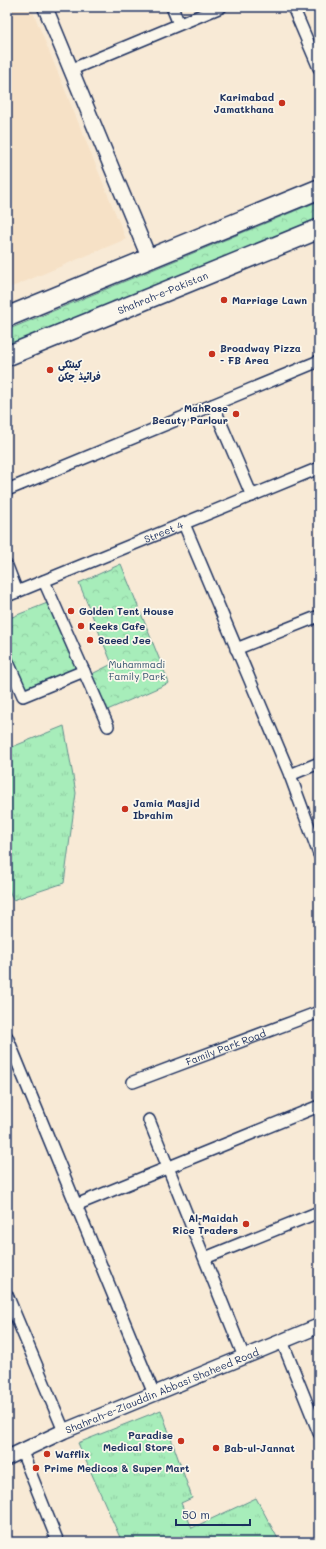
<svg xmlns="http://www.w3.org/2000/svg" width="326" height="1549" font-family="Mali,'Playpen Sans Arabic',sans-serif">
	<defs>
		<pattern id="grass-tufts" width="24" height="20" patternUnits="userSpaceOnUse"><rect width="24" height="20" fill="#a7edba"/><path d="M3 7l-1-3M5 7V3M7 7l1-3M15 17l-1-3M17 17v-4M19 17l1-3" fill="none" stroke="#8fcca2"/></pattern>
		<pattern id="park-crowns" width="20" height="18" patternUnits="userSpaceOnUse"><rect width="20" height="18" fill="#a7edba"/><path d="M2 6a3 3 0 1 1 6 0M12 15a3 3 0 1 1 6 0" fill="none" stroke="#8fcca2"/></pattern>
	</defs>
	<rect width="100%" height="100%" fill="#f8ead6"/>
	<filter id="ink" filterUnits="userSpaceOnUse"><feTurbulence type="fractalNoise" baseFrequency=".025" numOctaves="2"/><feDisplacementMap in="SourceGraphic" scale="8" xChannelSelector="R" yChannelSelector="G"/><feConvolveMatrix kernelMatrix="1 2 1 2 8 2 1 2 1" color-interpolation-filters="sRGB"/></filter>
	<g filter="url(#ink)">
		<path fill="#f6e1c6" d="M7,7h24l95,232 -119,50z"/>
		<g fill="url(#grass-tufts)" stroke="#618e8c">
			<path d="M64,726l12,67 -12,90 -51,17 -6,-15v-136z"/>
			<path d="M161,1410l29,82 2,6 -11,5 11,25 64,-30 21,39 5,5h-160l-44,-99z"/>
		</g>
		<g fill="url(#park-crowns)" stroke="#618e8c">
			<path d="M319,201v20l-312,128v-19z"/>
			<path d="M121,564l48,119 -64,28 -15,-36 22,-11 -33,-81z"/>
			<path d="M50,602l28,67 -52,21 -19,-46v-25z"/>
		</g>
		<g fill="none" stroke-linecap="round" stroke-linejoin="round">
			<g stroke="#1b2f5e" stroke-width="14">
				<g id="minor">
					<path d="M172,7l7,17"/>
					<path d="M293,7l26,61"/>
					<path d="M70,70l151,-63"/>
					<path d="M213,405l39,91"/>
					<path d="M7,490l312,-129"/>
					<path d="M184,524l106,251 29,79"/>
					<path d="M7,566l10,26"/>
					<path d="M44,581l64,145"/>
					<path id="s1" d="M7,596l312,-128"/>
					<path d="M236,649l83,-33"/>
					<path d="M7,660l16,36 61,-25"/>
					<path d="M290,775l29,-12"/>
					<path d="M7,1037l147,357"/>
					<path id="s2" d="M133,1082l186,-70"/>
					<path d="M149,1120l95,237"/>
					<path d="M76,1205l243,-99"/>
					<path d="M205,1258l114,-46"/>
					<path d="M7,1295l57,136"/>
					<path d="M282,1341l37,92"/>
					<path d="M22,1452l36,90"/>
				</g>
			</g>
			<g stroke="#1b2f5e" stroke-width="17">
				<g id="tertiary">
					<path d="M45,7l104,251"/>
					<path id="s3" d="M7,1458l57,-27 255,-105"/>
				</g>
			</g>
			<g stroke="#1b2f5e" stroke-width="22">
				<g id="trunk">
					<path d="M7,317l312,-128"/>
					<path id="s4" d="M7,356l312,-127"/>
				</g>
			</g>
			<use href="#minor" stroke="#fbf7ec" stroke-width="11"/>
			<use href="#tertiary" stroke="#fbf7ec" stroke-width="14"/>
			<use href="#trunk" stroke="#fbf7ec" stroke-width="19"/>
		</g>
	</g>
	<g fill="#c8321e" stroke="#fbf7ec" stroke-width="1.5">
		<circle cx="282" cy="103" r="4"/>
		<circle cx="224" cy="300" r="4"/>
		<circle cx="212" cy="354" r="4"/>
		<circle cx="50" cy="370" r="4"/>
		<circle cx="236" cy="414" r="4"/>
		<circle cx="71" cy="611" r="4"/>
		<circle cx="81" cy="626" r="4"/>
		<circle cx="90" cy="640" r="4"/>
		<circle cx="125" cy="809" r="4"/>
		<circle cx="246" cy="1224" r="4"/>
		<circle cx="181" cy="1441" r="4"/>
		<circle cx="216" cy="1448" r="4"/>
		<circle cx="47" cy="1454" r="4"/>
		<circle cx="36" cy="1468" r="4"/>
	</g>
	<g text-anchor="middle" stroke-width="3.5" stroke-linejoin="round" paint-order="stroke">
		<g font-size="10" font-weight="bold" fill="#1b2f5e" stroke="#fbf7ec" text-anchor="start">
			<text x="274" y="101" text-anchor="end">Karimabad<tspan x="274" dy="12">Jamatkhana</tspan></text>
			<text x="232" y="304">Marriage Lawn</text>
			<text x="220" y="352">Broadway Pizza<tspan x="220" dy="12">- FB Area</tspan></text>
			<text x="58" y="368">کینٹکی<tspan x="58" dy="12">فرائیڈ چکن</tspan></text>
			<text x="228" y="412" text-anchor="end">MahRose<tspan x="228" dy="12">Beauty Parlour</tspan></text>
			<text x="79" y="615">Golden Tent House</text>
			<text x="89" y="630">Keeks Cafe</text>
			<text x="98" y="644">Saeed Jee</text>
			<text x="133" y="807">Jamia Masjid<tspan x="133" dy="12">Ibrahim</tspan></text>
			<text x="238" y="1222" text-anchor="end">Al-Maidah<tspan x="238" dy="12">Rice Traders</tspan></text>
			<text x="173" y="1439" text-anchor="end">Paradise<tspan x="173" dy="12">Medical Store</tspan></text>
			<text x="224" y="1452">Bab-ul-Jannat</text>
			<text x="55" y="1458">Wafflix</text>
			<text x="44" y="1472">Prime Medicos &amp; Super Mart</text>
		</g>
		<g font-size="10" fill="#1b2f5e" stroke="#fbf7ec">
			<text dy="4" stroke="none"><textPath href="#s4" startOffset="168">Shahrah-e-Pakistan</textPath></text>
			<text dy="4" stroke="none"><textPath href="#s1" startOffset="169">Street 4</textPath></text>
			<text dy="4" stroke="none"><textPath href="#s2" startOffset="99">Family Park Road</textPath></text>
			<text dy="4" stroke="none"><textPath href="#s3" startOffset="169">Shahrah-e-Ziauddin Abbasi Shaheed Road</textPath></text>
		</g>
		<g font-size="10" fill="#375570" stroke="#fbf7ec">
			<text x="137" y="668">Muhammadi<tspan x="137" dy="12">Family Park</tspan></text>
		</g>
	</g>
	<rect width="326" height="1549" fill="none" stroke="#fbf7ec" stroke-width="24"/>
	<rect x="12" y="12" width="302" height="1525" fill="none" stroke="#1b2f5e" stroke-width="1.5" filter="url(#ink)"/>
	<path d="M176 1519v6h74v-6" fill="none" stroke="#1b2f5e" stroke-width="2"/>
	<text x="182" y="1519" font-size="12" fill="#1b2f5e" stroke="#fbf7ec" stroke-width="3" paint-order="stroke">50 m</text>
</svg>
